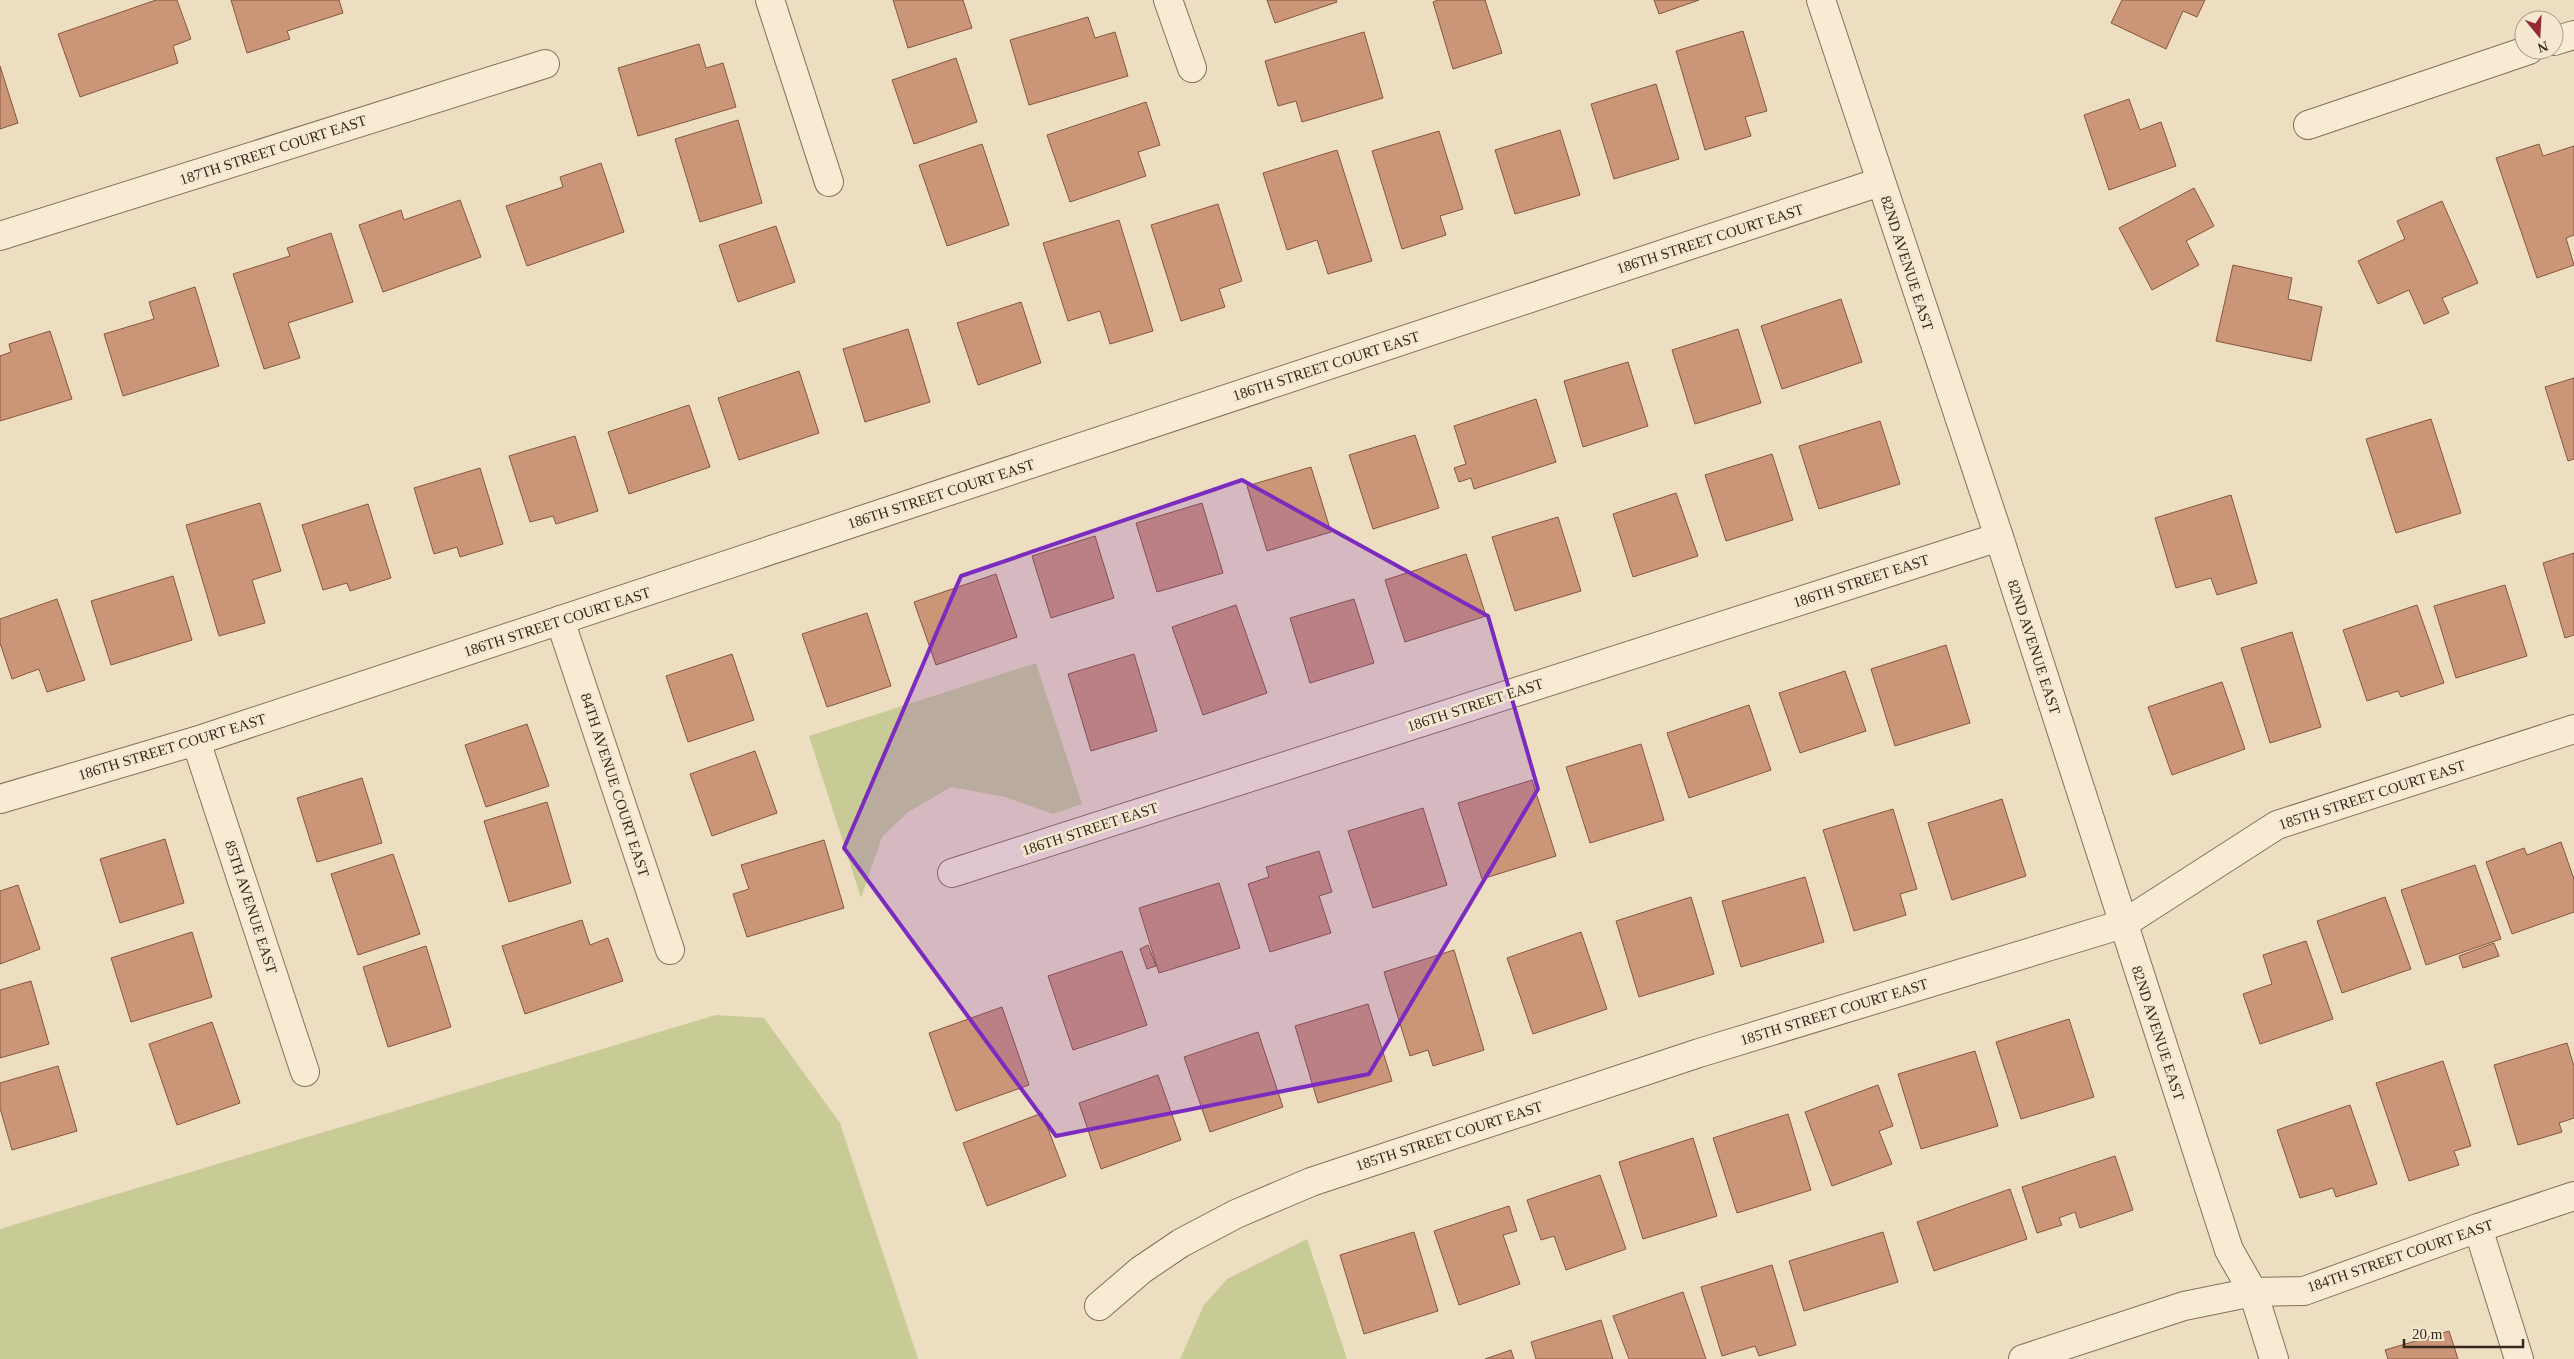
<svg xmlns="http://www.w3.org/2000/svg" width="2574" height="1359" font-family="'Times New Roman',serif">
	<rect width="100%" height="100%" fill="#edddc1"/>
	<g fill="#c8cb95">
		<path d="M1036,663l46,141 -29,10 -48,-17 -54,-10 -44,26 -25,24 -21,61 -52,-162z"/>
		<path d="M716,1015l48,3 76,105 78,236h-918v-130z"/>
		<path d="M1307,1239l40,120h-167l24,-54 23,-26z"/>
	</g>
	<g fill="#cb9577" stroke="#86573f">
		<path d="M156,0h21l14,39 -18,7 5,17 -98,34 -22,-63z"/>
		<path d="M231,0h108l4,13 -56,18 3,8 -43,14z"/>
		<path d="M893,0h70l9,28 -64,20z"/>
		<path d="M1267,0h69l1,2 -62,21z"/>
		<path d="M1438,0h47l17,53 -49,16 -20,-67z"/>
		<path d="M1654,0h45l-40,14z"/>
		<path d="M2122,0h83l-8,17 -14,-6 -17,38 -55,-26z"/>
		<path d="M1088,17l7,21 20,-6 13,44 -99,29 -19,-65z"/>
		<path d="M1743,31l24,80 -22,6 6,19 -46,14 -29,-99z"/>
		<path d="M1364,32l19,66 -81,24 -6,-21 -18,5 -13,-45z"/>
		<path d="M699,44l7,24 17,-5 13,44 -98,29 -20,-68z"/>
		<path d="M956,58l21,64 -63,22 -22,-64z"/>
		<path d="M0,66l18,57 -18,6z"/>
		<path d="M1656,84l23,75 -65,20 -23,-75z"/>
		<path d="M2129,99l11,31 21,-8 15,44 -67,24 -25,-75z"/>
		<path d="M1146,102l14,43 -22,7 8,24 -76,26 -23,-67z"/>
		<path d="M738,120l24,83 -62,19 -25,-83z"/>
		<path d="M1560,130l20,65 -65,19 -20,-64z"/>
		<path d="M1439,131l24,78 -23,7 6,19 -44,14 -30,-98z"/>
		<path d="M982,144l27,81 -62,21 -28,-81z"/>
		<path d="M2539,144l4,12 31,-10v89l-8,3 8,27 -37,13 -41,-120z"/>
		<path d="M1337,150l35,111 -44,13 -11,-34 -30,10 -24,-77z"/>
		<path d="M601,163l23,69 -97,34 -21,-60 57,-19 -3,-10z"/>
		<path d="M2194,188l20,38 -28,15 13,24 -47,25 -33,-62z"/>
		<path d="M460,200l21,57 -98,35 -24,-67 42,-15 3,10z"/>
		<path d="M2442,201l36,82 -36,15 7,15 -25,11 -15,-34 -31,14 -20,-43 47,-22 -8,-18z"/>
		<path d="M1218,204l24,77 -23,8 6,18 -44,14 -30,-96z"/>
		<path d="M1119,220l34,111 -43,13 -10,-33 -32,10 -25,-78z"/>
		<path d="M776,226l19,56 -57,20 -19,-57z"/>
		<path d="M331,233l22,69 -65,21 12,35 -36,11 -31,-95 57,-18 -3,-8z"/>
		<path d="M2233,265l59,13 -4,21 34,8 -11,54 -95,-20z"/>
		<path d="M195,287l24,79 -96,30 -19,-62 50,-15 -5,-17z"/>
		<path d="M1841,299l21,63 -80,27 -21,-63z"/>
		<path d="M1021,302l20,61 -63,22 -21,-62z"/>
		<path d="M908,329l22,73 -65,20 -22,-73z"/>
		<path d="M1738,329l23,74 -66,21 -23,-74z"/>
		<path d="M50,331l22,68 -72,22v-65l11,-4 -2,-8z"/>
		<path d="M1628,362l20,64 -65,21 -19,-66z"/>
		<path d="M799,371l20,62 -80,27 -21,-62z"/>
		<path d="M2574,378v81l-6,2 -23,-74z"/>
		<path d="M1536,399l20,63 -82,27 -3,-11 -12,4 -5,-14 12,-4 -12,-38z"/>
		<path d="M689,405l21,62 -81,27 -21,-62z"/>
		<path d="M2431,419l30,94 -65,20 -30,-94z"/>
		<path d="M1880,421l20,63 -81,25 -20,-63z"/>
		<path d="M1415,435l24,73 -66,21 -24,-74z"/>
		<path d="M575,436l23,75 -42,13 -3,-8 -23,6 -21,-66z"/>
		<path d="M1772,454l21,66 -67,21 -21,-66z"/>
		<path d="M1311,467l20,65 -64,19 -20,-65z"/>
		<path d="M480,468l23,76 -43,13 -3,-10 -23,7 -20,-66z"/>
		<path d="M1676,493l22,63 -65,21 -20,-63z"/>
		<path d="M2231,495l26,88 -40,12 -6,-17 -35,10 -21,-70z"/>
		<path d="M260,503l21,68 -29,9 13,43 -46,13 -33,-111z"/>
		<path d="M1202,503l21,70 -66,19 -21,-69z"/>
		<path d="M368,504l23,74 -41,13 -3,-8 -24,7 -21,-65z"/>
		<path d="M1558,517l23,74 -66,20 -23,-74z"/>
		<path d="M1095,536l19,62 -63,20 -19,-62z"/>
		<path d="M2574,553v82l-9,3 -22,-75z"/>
		<path d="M1466,554l20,62 -81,26 -20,-62z"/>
		<path d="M996,574l21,63 -81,28 -22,-63z"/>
		<path d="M173,576l19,64 -81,25 -20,-64z"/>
		<path d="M2505,585l22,71 -71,22 -22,-72z"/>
		<path d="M57,599l28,81 -38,12 -8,-23 -27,10 -12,-36v-24z"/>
		<path d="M1354,599l20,64 -64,20 -20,-65z"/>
		<path d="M1236,605l31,88 -64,22 -31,-88z"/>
		<path d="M2417,605l27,78 -43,14 -3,-6 -31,10 -24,-71z"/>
		<path d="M867,613l24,73 -64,21 -25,-73z"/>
		<path d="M2292,632l29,95 -51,16 -29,-95z"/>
		<path d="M1946,645l24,78 -75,23 -24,-77z"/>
		<path d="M732,654l22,66 -66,22 -22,-66z"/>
		<path d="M1134,654l23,77 -66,20 -23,-77z"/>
		<path d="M1845,671l21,60 -66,22 -21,-60z"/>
		<path d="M2222,682l23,67 -73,26 -24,-68z"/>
		<path d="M1749,705l22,65 -82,28 -22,-65z"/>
		<path d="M527,724l22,62 -63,21 -21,-62z"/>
		<path d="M1641,744l23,76 -74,23 -24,-76z"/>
		<path d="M755,751l22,62 -65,23 -22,-62z"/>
		<path d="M362,778l20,65 -65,19 -20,-64z"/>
		<path d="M1532,780l24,76 -74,23 -24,-76z"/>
		<path d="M2002,799l24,77 -74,24 -24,-77z"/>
		<path d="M547,802l24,81 -62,19 -25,-81z"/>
		<path d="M1423,808l24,77 -74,23 -25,-77z"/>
		<path d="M1893,809l24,80 -17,5 6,21 -52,16 -31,-101z"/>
		<path d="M165,839l19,64 -64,20 -20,-64z"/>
		<path d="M824,840l20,68 -97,29 -14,-43 16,-5 -8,-24z"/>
		<path d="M2561,842l13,37v33l-62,22 -26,-72 38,-14 3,7z"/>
		<path d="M1319,851l13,41 -13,4 12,37 -61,19 -22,-68 21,-7 -3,-10z"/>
		<path d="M393,854l27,80 -62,21 -27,-81z"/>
		<path d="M2475,865l26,74 -75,26 -25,-75z"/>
		<path d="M1805,877l19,65 -83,25 -19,-66z"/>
		<path d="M1219,883l21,65 -81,25 -20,-65z"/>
		<path d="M18,885l22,64 -40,15v-73z"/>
		<path d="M1691,897l23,77 -75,23 -23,-76z"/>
		<path d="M2385,897l26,72 -69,24 -25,-72z"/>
		<path d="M582,920l8,25 18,-7 15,43 -98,33 -23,-68z"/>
		<path d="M192,932l20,65 -81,25 -20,-64z"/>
		<path d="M1581,932l26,77 -74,25 -26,-76z"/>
		<path d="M2306,941l27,78 -73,25 -17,-50 29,-10 -9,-29z"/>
		<path d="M2494,943l5,13 -36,12 -4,-12z"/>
		<path d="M1148,945l8,21 -9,3 -7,-20z"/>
		<path d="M426,946l25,81 -63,20 -25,-80z"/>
		<path d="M1454,950l30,100 -51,16 -5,-16 -18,6 -26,-84z"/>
		<path d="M1122,951l25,74 -74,25 -25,-74z"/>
		<path d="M31,981l18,63 -49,14v-68z"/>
		<path d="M1368,1004l24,77 -74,22 -23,-77z"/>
		<path d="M1002,1007l27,78 -73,26 -27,-78z"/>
		<path d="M2069,1019l25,78 -73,22 -25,-77z"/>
		<path d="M212,1022l28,81 -63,22 -28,-81z"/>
		<path d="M1258,1032l25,75 -73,25 -26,-75z"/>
		<path d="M2567,1043l7,23v52l-15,5 3,9 -44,13 -24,-80z"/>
		<path d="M1975,1051l23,75 -77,23 -23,-75z"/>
		<path d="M2443,1061l28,85 -17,5 5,14 -50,16 -33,-98z"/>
		<path d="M58,1066l19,65 -65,19 -12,-42v-25z"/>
		<path d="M1158,1075l23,65 -80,29 -22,-66z"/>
		<path d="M1878,1085l15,41 -14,5 13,33 -60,22 -27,-74z"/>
		<path d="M2350,1105l27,79 -41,13 -3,-9 -33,10 -23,-68z"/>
		<path d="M1042,1113l24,63 -79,30 -24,-63z"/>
		<path d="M1788,1114l23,76 -74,23 -24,-75z"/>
		<path d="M1693,1138l24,78 -74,23 -24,-77z"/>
		<path d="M2115,1156l18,54 -53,18 -5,-16 -16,6 3,7 -25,8 -15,-46z"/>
		<path d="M1600,1175l26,74 -60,21 -12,-34 -13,4 -14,-40z"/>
		<path d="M2010,1189l17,50 -93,32 -17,-49z"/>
		<path d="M1509,1206l8,25 -14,4 17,49 -61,21 -25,-74z"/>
		<path d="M1414,1232l24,79 -74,23 -24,-79z"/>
		<path d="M1883,1232l15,50 -94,29 -15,-50z"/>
		<path d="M1772,1265l24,80 -37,11 -4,-10 -33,10 -21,-69z"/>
		<path d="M1683,1292l23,67h-77l-16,-43z"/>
		<path d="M1601,1320l12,39h-77l-5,-17z"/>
		<path d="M2449,1331l9,28h-70l-3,-9z"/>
		<path d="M1511,1350l3,9h-29z"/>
	</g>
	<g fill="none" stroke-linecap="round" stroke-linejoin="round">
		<g stroke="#876e59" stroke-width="30">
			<g id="street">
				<path d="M770,0l59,182"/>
				<path d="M1168,0l24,68"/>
				<path d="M1821,0l178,537 230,713 24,42 21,67"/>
				<path d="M2554,41l20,-6"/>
				<path d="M2308,125l221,-75"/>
				<path d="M0,236l545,-172"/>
				<path d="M560,620l110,330"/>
				<path d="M196,741l109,331"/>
				<path d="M0,799l196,-58 1684,-559"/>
				<path d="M952,873l1047,-336"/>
				<path d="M2478,1228l41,131"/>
				<path d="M1099,1306l42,-36 40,-27 55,-29 75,-32 388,-129 424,-129 154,-99 297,-96"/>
				<path d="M2023,1359l161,-53 69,-14 51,-1 174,-63 96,-32"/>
			</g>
		</g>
		<use href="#street" stroke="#f8ebd4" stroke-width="28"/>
	</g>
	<path fill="#7b2cbf" fill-opacity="0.2" stroke="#7b2cbf" stroke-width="4" stroke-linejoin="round" d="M1242,480l246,136 50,173 -169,285 -313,62 -212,-288 117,-272z"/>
	<g text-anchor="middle" stroke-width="5" stroke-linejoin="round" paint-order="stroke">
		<g font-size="15" fill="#36281d" stroke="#f5e8d1">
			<text transform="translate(273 150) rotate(-18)" y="5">187TH STREET COURT EAST</text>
			<text transform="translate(1710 239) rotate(-18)" y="5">186TH STREET COURT EAST</text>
			<text transform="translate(1907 263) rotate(72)" y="5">82ND AVENUE EAST</text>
			<text transform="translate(1326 366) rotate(-18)" y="5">186TH STREET COURT EAST</text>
			<text transform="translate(941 494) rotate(-18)" y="5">186TH STREET COURT EAST</text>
			<text transform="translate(1861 581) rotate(-18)" y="5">186TH STREET EAST</text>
			<text transform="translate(557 622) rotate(-18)" y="5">186TH STREET COURT EAST</text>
			<text transform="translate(2034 647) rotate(72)" y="5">82ND AVENUE EAST</text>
			<text transform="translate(1475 705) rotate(-18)" y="5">186TH STREET EAST</text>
			<text transform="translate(172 747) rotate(-17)" y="5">186TH STREET COURT EAST</text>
			<text transform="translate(615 785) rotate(72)" y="5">84TH AVENUE COURT EAST</text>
			<text transform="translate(2372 795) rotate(-18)" y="5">185TH STREET COURT EAST</text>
			<text transform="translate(1090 829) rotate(-18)" y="5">186TH STREET EAST</text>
			<text transform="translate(251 907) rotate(72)" y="5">85TH AVENUE EAST</text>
			<text transform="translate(1834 1012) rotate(-17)" y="5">185TH STREET COURT EAST</text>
			<text transform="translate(2158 1033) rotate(72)" y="5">82ND AVENUE EAST</text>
			<text transform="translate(1449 1136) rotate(-18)" y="5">185TH STREET COURT EAST</text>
			<text transform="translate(2400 1256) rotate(-19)" y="5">184TH STREET COURT EAST</text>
		</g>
	</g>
	<g transform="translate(2539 35) rotate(162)"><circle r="24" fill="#f5e8d1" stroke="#a99b89"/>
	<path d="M0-4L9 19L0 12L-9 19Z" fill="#952a31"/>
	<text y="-8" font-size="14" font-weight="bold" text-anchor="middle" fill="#36281d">N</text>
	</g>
	<path d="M2404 1339v8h119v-8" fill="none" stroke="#36281d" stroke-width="2.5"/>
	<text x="2412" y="1339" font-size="15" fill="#36281d" stroke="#f5e8d1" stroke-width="4" paint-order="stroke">20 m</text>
</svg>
